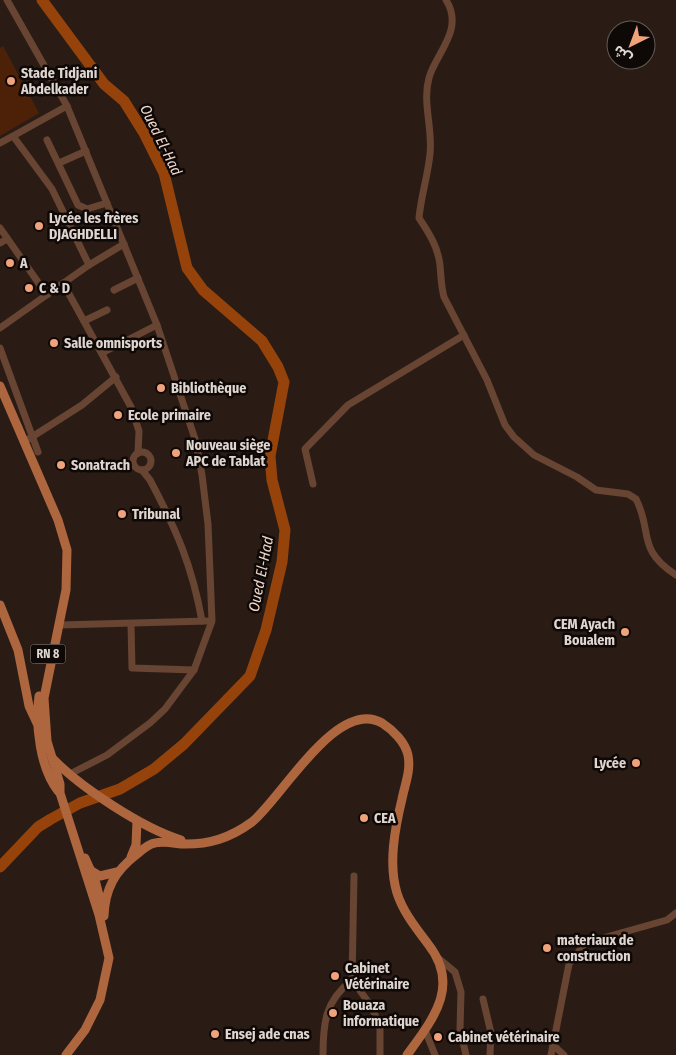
<svg xmlns="http://www.w3.org/2000/svg" width="676" height="1055" font-family="'Fira Sans Condensed','Noto Sans Arabic',sans-serif">
	<rect width="100%" height="100%" fill="#2a1c15"/>
	<path fill="#4c2108" d="M3,46l36,67 -39,23v-88z"/>
	<g fill="none" stroke-linecap="round" stroke-linejoin="round">
		<path stroke="#96430b" stroke-width="11" d="M0,867l38,-40 13,-8 29,-16 40,-14 34,-20 30,-25 66,-68 16,-46 16,-68 3,-32 -13,-50 -2,-24 14,-74 -6,-15 -16,-26 -59,-51 -16,-22 -23,-95 -20,-40 -20,-32 -20,-17 -62,-84"/>
		<g stroke="#684432" stroke-width="7">
			<path d="M7,0l60,106 90,219 38,114 7,36 6,49 4,97 -18,49 -29,39 -15,14 -43,32 -37,19"/>
			<path d="M446,0c19,30 -11,54 -17,78 -7,24 4,51 1,76 -2,21 -9,42 -11,64 10,15 19,29 21,47 1,11 1,21 4,32l43,83 18,45 9,12 20,18 43,22 19,13 32,4 8,5c17,33 0,50 40,76"/>
			<path d="M13,136l54,-30"/>
			<path d="M47,140l31,65 9,4 20,-6"/>
			<path d="M0,143l13,-7 39,53 37,76"/>
			<path d="M59,163l27,-12"/>
			<path d="M0,228l47,67"/>
			<path d="M0,243l7,-4"/>
			<path d="M63,283l68,124 8,24 -1,22"/>
			<path d="M114,290l24,-12"/>
			<path d="M84,321l23,-11"/>
			<path d="M0,328l89,-63 35,-21"/>
			<path d="M0,348l38,104"/>
			<path d="M102,353l55,-28"/>
			<path d="M24,442l58,-37 34,-28"/>
			<circle cx="142" cy="461" r="9"/>
			<path d="M142,470l8,10c26,49 42,85 52,141"/>
			<path d="M313,484l-8,-35 43,-44 116,-70"/>
			<path d="M131,624l1,44 62,2"/>
			<path d="M60,625l147,-4"/>
			<path d="M354,876l-2,104 20,27 8,21v27"/>
			<path d="M438,958l17,14 6,20 -1,37 6,26"/>
			<path d="M483,999l8,34 -1,22"/>
			<path d="M425,1030l10,25"/>
			<path d="M553,1045l16,-81 16,-21 82,-23 9,-7"/>
			<path d="M323,1055c0,-32 2,-54 29,-75"/>
			<path d="M551,1055l2,-10 11,10"/>
		</g>
		<g stroke="#ae663f" stroke-width="9">
			<path d="M0,386l58,134 9,30 -1,40 -22,108 3,43 13,43v9l39,122 10,43 -9,42 -15,30 -19,25"/>
			<path d="M0,605l18,45 11,56 8,17"/>
			<path d="M39,696c-4,29 1,72 19,95"/>
			<path d="M52,758c28,29 90,70 129,82"/>
			<path d="M131,857l5,-12 1,-24"/>
			<path d="M85,858l10,22 7,27"/>
			<path d="M90,870l10,6 17,-4"/>
			<path d="M104,916c1,-27 11,-45 32,-61 6,-5 12,-11 19,-12 8,-2 18,0 26,1 28,1 49,-6 71,-22 29,-23 85,-125 130,-99 11,7 23,19 26,32 3,16 -3,29 -6,44 -7,29 -14,65 -5,94 6,19 19,35 31,51 33,42 5,75 -21,111"/>
		</g>
	</g>
	<g fill="#f0a27a" stroke="#0e0806" stroke-width="2">
		<circle cx="11" cy="81" r="5"/>
		<circle cx="39" cy="226" r="5"/>
		<circle cx="10" cy="263" r="5"/>
		<circle cx="29" cy="288" r="5"/>
		<circle cx="54" cy="343" r="5"/>
		<circle cx="161" cy="388" r="5"/>
		<circle cx="118" cy="415" r="5"/>
		<circle cx="176" cy="453" r="5"/>
		<circle cx="61" cy="465" r="5"/>
		<circle cx="122" cy="514" r="5"/>
		<circle cx="625" cy="632" r="5"/>
		<circle cx="636" cy="763" r="5"/>
		<circle cx="364" cy="818" r="5"/>
		<circle cx="547" cy="948" r="5"/>
		<circle cx="335" cy="976" r="5"/>
		<circle cx="333" cy="1013" r="5"/>
		<circle cx="215" cy="1034" r="5"/>
		<circle cx="438" cy="1037" r="5"/>
	</g>
	<g text-anchor="middle" stroke-width="5" stroke-linejoin="round" paint-order="stroke">
		<rect fill="#0e0806" stroke="#a19894" stroke-width="1" x="30.5" y="644.5" width="35" height="19" rx="4"/>
		<g font-size="12" font-weight="bold" fill="#e0d6d1">
			<text x="48" y="658">RN 8</text>
		</g>
		<g font-size="14" font-weight="bold" fill="#e0d6d1" stroke="#0e0806" text-anchor="start">
			<text x="21" y="78">Stade Tidjani<tspan x="21" dy="16">Abdelkader</tspan></text>
			<text x="49" y="223">Lycée les frères<tspan x="49" dy="16">DJAGHDELLI</tspan></text>
			<text x="20" y="268">A</text>
			<text x="39" y="293">C &amp; D</text>
			<text x="64" y="348">Salle omnisports</text>
			<text x="171" y="393">Bibliothèque</text>
			<text x="128" y="420">Ecole primaire</text>
			<text x="186" y="450">Nouveau siège<tspan x="186" dy="16">APC de Tablat</tspan></text>
			<text x="71" y="470">Sonatrach</text>
			<text x="132" y="519">Tribunal</text>
			<text x="615" y="629" text-anchor="end">CEM Ayach<tspan x="615" dy="16">Boualem</tspan></text>
			<text x="626" y="768" text-anchor="end">Lycée</text>
			<text x="374" y="823">CEA</text>
			<text x="557" y="945">materiaux de<tspan x="557" dy="16">construction</tspan></text>
			<text x="345" y="973">Cabinet<tspan x="345" dy="16">Vétérinaire</tspan></text>
			<text x="343" y="1010">Bouaza<tspan x="343" dy="16">informatique</tspan></text>
			<text x="225" y="1039">Ensej ade cnas</text>
			<text x="448" y="1042">Cabinet vétérinaire</text>
		</g>
		<g font-size="15" font-style="italic" fill="#f1d8cd" stroke="#0e0806">
			<text transform="translate(161 140) rotate(64)" y="5">Oued El-Had</text>
			<text transform="translate(261 574) rotate(-79)" y="5">Oued El-Had</text>
		</g>
	</g>
	<g transform="translate(631 45) rotate(222)"><circle r="24" fill="#0e0806" stroke="#625a57"/>
	<path d="M0-4L9 19L0 12L-9 19Z" fill="#f0a27a"/>
	<text y="-8" font-size="14" font-weight="bold" text-anchor="middle" fill="#e0d6d1">ش</text>
	</g>
</svg>
